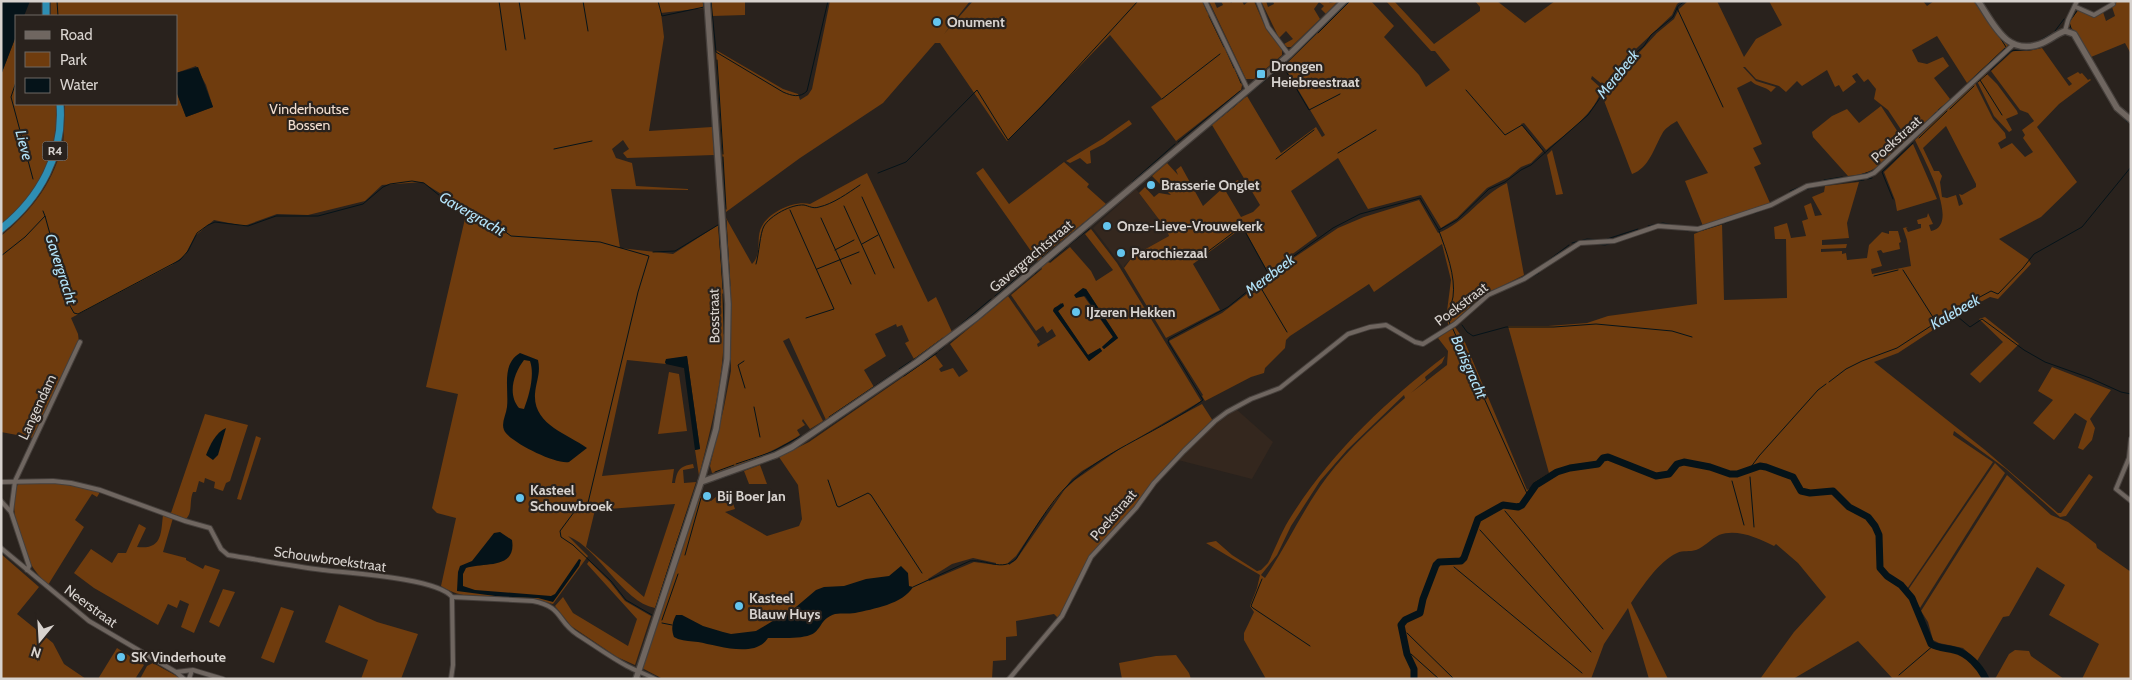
<svg xmlns="http://www.w3.org/2000/svg" width="2132" height="680" font-family="Cabin,sans-serif">
	<rect width="100%" height="100%" fill="#29221d"/>
	<g fill="#34271e">
		<path d="M1136,189l31,41 2,6 -36,20 -9,10 1,4 -32,-42z"/>
		<path d="M1236,409l37,33 -21,37 -74,-19 33,-32z"/>
	</g>
	<g fill="#6f3c0e" fill-rule="evenodd">
		<path d="M51,1h652l1,7 -43,5 3,24 -15,94 63,-4 2,28 -87,3 -4,-5 6,-4 -6,-9 -11,9 4,9 16,5 4,23 52,3v1l-77,-1 9,59 53,6 45,-29c2,32 6,64 6,96 1,53 -12,104 -25,155l-4,-26 5,-1 -13,-93 -22,6 1,2 -39,-4 -25,116 72,-7 -2,14h3c2,-12 4,-17 18,-19l1,4 -11,2 1,13 12,-1 -41,126c-33,-6 -55,-59 -87,-72l20,20 -35,48c-36,-12 -79,3 -112,-18l15,-68 -19,-5 -5,-5 26,-114 -32,-7 41,-177 -45,-28 -40,3 -17,16 -57,14 -31,-1 -33,12 -30,-6 -19,16 -10,19 -13,10 -101,53 7,16 1,8 -46,96 -32,-6v-196c29,-24 50,-50 60,-86h2l2,-46h111v-13l10,26 27,-10 -7,-22 -10,-19 -20,7v-57h-125zM675,504l-31,93 -58,-50 9,-37z"/>
		<path d="M711,1h34v14l-33,1z"/>
		<path d="M830,1h140l-26,33 29,-33h229l40,84 -1,5 -65,51 -25,-34 11,-8 -52,-64 -103,106 -67,-98h-5l-52,60 -83,55 -74,54 -10,-162 67,39 15,5 2,6 8,-5 4,-6z"/>
		<path d="M1209,1h5l3,7 6,-3 -2,-4h9l1,2 2,-2h9l2,4 5,-4h5l12,28 16,21v5l-28,24h-8z"/>
		<path d="M1261,1h5l2,6 6,-3 -1,-3h55l2,2 8,-2 -12,13 -5,-5 3,-3 -5,-4 -5,7 6,10 -29,28h-4l-3,-3 9,-5 -7,-8 -7,7z"/>
		<path d="M1350,1h21l23,25 -10,11 35,38 7,12 24,-17 -15,-19h-4l-45,-50h8l40,43 46,-33v-4l-5,-6h22l28,22 30,-22h126l-4,3 -5,11 -50,47 -6,11 -13,12 -11,-9 -1,3 10,9c-2,23 -38,48 -55,62l-22,-27 -3,1 22,27 -12,12 -10,4 -12,10 -22,11 -30,30 -16,10 -20,-33 -53,14 -30,-51 -47,33 26,45 -49,36 -25,-45 -50,37 27,46 -54,28 -42,-70 9,-12 36,-20 -2,-6 -28,-37 6,-6 9,10 5,-4 12,2 -19,-19 15,-13 11,12 -2,-5 5,-4 22,40 21,-19 14,-7 1,2 -14,8 16,27 12,-5 7,-7 -48,-80 35,-29 34,57 35,-26 6,10 3,-2 -41,-69z"/>
		<path d="M1688,1h29l27,56 12,-18 26,-14 -13,-24h154l4,5 7,-5h41l33,45 -41,37 -30,-47 -25,14 6,12 9,2 16,-7 6,9 -15,12 16,21 -40,40 -4,-2 -18,-27 -14,-11 2,-10 -8,-10 -4,3 -7,-9 -5,3 4,6 -13,10 -4,-7 -4,2 -8,-17 -25,16 -5,-5 -11,11 -7,-6 -23,-7 -11,-12h-2l13,14 20,6 -5,5c-6,-6 -14,-5 -20,-11l-14,7 25,56 -9,4 8,16 -7,3 16,36 -67,23 -18,-45 23,-8 -31,-52c-5,3 -12,7 -15,13 -8,14 -13,34 -30,40l-29,-76v-6l54,-59 17,-14 5,-10z"/>
		<path d="M2118,1h13v53l-6,-11 -34,14 -13,-23 -9,-8v-3l9,-13c10,3 15,9 25,2l3,9 9,-5 -3,-9z"/>
		<path d="M16,36v68h41c2,35 -9,70 -31,97 -7,9 -17,16 -25,24v-150z"/>
		<path d="M2042,48l27,38 3,-2 -5,-6 11,-6 2,2 2,-1 6,7 2,-1 1,1 -32,24 -22,23 40,55 -36,35 -42,22 29,20 3,5 -33,35 -8,-2 -34,18 -58,38 -24,9 111,88 73,63h3l28,-39 4,3 -27,39 -6,1 -54,-48 -52,-38 -1,4 40,27 -86,127 -16,-12 -10,-10v-31l-5,-14 -7,-6 -19,-10 -16,-17 -26,3 -2,2 25,-2 17,16 13,7 13,11 3,8 2,36 31,27 21,49 8,4 23,3 15,15 7,11h-91l-35,-38 -65,38h-33l34,-47 32,-35 -28,-34 -22,-19 -2,2c-15,-8 -38,-18 -55,-11 -8,4 -15,12 -23,15 -6,2 -13,0 -19,3 -19,9 -34,33 -46,50l37,76h-19l-21,-71 -24,36 -13,35h-325l-22,-39v-7l10,-21 -4,-6 7,-18 3,-13 -54,-32 10,-2 16,14 25,16 4,-1 7,-7c8,-16 14,-33 24,-48 40,-63 94,-114 153,-159l-3,7 -17,14 1,3 -15,13 36,-28 1,-14 -10,-13 17,-11 9,13 63,150 5,-3 2,-5 15,-9 -41,-147h40l39,-3 21,-7 89,-12 -3,-70 28,-11 2,77 63,-2 -1,-59h-11l-1,-12 13,-4 4,15 15,-2 -4,-15 6,-2 -4,-13 7,-3 4,13 7,-1 -10,-18 12,-5 1,-6 34,-4 -12,41 2,15 -27,2v5l25,-1 -1,4 -25,1v3l21,-1v3l4,-1 1,7 20,-2 2,-13 13,-13 7,2v-3h9l3,11 -2,1 1,6 -17,4 -2,-3 -4,1 5,15 -11,3 1,5 39,-8 -4,-26 -4,-12 5,-1 -2,1 2,4 13,-4v-4h-3l-1,-4 10,-3 1,-4 5,11 -4,1 2,6c31,-5 -9,-75 -16,-91l60,-57 18,36 12,14 1,5 -8,5 3,6 11,-6 13,14 8,-5 -10,-14 2,-3 -3,-5 12,-9 -6,-8 -8,-3 -29,-39 22,-20h16zM1946,126l30,58v3l-14,8 -3,-1 4,10 -4,2 -3,-11 -9,3 -5,-1 -2,-15 2,-6 -3,-5h-5l-11,-23zM1404,395l1,3c-27,24 -56,50 -78,79 -24,32 -40,68 -62,101l-4,-3 16,-20 14,-29 29,-45 27,-31z"/>
		<path d="M1986,73l11,11 20,27 1,3 -12,5 6,11 -3,2 -15,-16 -17,-35z"/>
		<path d="M1881,106l24,37c-19,17 -29,31 -57,33l-35,-39 -1,-5 20,-16 15,-7 12,14z"/>
		<path d="M1129,120l3,4 -28,20 -14,7 1,12 -4,1 -7,-6 -10,5 -4,-2 36,-22z"/>
		<path d="M1913,144l24,55 -40,12 -2,-11 -11,-28z"/>
		<path d="M1552,150l11,44 -7,1 -9,-40z"/>
		<path d="M1064,162l25,22 -2,3 19,17 -68,57 -62,-88 7,-5 26,36z"/>
		<path d="M867,173l61,129 8,-5 16,35 -16,13 -22,14 -9,-16 4,-2 -7,-16 -5,2 -1,-3 -21,10 11,22 -22,14 10,17 -48,33 -37,-82 -6,3 40,80 -13,8 -7,-10 -1,2 3,4 -8,5 3,5c-21,14 -63,33 -88,38l-2,-7 14,-59 7,-36 -1,-84 -4,-69 26,46c11,-11 3,-26 10,-38 7,-14 33,-26 48,-22z"/>
		<path d="M1507,183l17,92 -38,19 -37,32 -3,-7 5,-39 -9,-36 -68,48 -5,-8 -79,52 -4,4 -1,8 -20,20 -1,5 -13,4 -46,24 -3,-5 1,-1 -34,-54 53,-28 73,-56 43,-29 26,-11 55,-17 19,33c27,-10 43,-38 69,-50z"/>
		<path d="M1091,229l26,34 84,138 -66,39 67,-36 11,17 -27,25 -32,34 -20,28 -43,47 -33,63 -4,-4 -38,7 1,15 -11,1v23l-13,1 -1,18h-329l-21,-11 57,-172 5,1 7,4 12,-10 3,5 4,-1 5,14 -10,3 42,24 32,-10 3,-7 -4,-34 -19,-28 30,-15 126,-87 8,11 -4,3 2,3 12,-4 6,9 9,-6 -18,-27 58,-48 32,46 -3,2 1,3 18,-11 -4,-7 -5,4 -4,-7 -7,5 -25,-36 31,-26 -1,-2 7,-6 2,2 20,-16 21,24 5,10 17,-11 -28,-36zM1086,289l32,49 -14,11 -2,-2 11,-10 -30,-42zM1061,303l3,3 -6,5 30,44 12,-7 2,3 -13,10 -36,-51zM1124,446l-49,34 -10,9 -49,71 -7,5 -1,-2 8,-7 24,-36 32,-41 10,-8zM973,558l23,5v2l-22,-3 -45,19 -1,-2 24,-15z"/>
		<path d="M1985,317l34,27 -39,39 -10,-9 33,-32 -24,-23z"/>
		<path d="M2052,367l59,23 -21,29 5,9 -3,12 -9,10 -5,-2 9,-27 -12,-8 -21,27 -21,-17 20,-23 -15,-9z"/>
		<path d="M669,372l10,2 8,57 -29,3z"/>
		<path d="M205,414l43,11 -18,56 -4,2 -3,8 -9,-3 1,-6 -10,-4 -1,5 -5,-2 -3,11h-3c-4,9 0,20 -7,27l-15,-6z"/>
		<path d="M256,436l5,2 -20,62 -4,-1z"/>
		<path d="M1995,463l10,10 -85,135 -12,-18z"/>
		<path d="M760,465l7,19h-18l-5,-13z"/>
		<path d="M2007,475l44,40 17,7 28,22 1,4 34,24v107h-49l17,-35 -50,-29 16,-30 -28,-18 -28,49 -6,1 -26,44 -14,-13 -24,-5 -6,-3 -5,-18 -7,-11z"/>
		<path d="M22,482h37l41,10 -3,5 -5,-3 -17,26 9,7 -36,58c-6,-6 -13,-13 -17,-21 -10,-19 -24,-61 -13,-80z"/>
		<path d="M163,514l10,4 -10,34 23,6v2l17,9 2,-4 15,5 -26,63 -13,-6 8,-23 -9,-4 -3,8 -9,-4 -10,21 -64,-37 -20,-15 17,-24 21,14 6,-10h8l13,-29 7,4 -9,19c25,3 24,-13 26,-33z"/>
		<path d="M1,554l38,33 -22,27 36,29 11,21 22,15h-85z"/>
		<path d="M589,561l21,21 15,19 26,15 -16,49 -18,-8 -46,-31 -16,-20 8,-9 10,16 55,33 9,-27 -50,-55z"/>
		<path d="M223,589l12,3 -16,35 -10,-5z"/>
		<path d="M339,605l38,17 41,12 -17,45h-40l7,-19 -43,-18z"/>
		<path d="M281,607l13,4 -20,52 -13,-5z"/>
		<path d="M117,648l27,17 -9,14h-37z"/>
		<path d="M2015,650l14,1 2,5 33,23h-69l14,-25z"/>
		<path d="M1176,655l13,18 2,6h-69l-3,-16 37,-7z"/>
		<path d="M153,663l29,16h-42l7,-13z"/>
	</g>
	<g fill="#051319" fill-rule="evenodd">
		<path d="M1,1h29l-6,15h-8v20l-15,39z"/>
		<path d="M198,67l15,40 -27,10 -10,-26v-18z"/>
		<path d="M1083,288l3,1 32,49 -14,11 -2,-2 11,-10 -28,-41 -9,2 -2,-3z"/>
		<path d="M1063,303l1,3 -6,5 30,44 12,-7 2,3 -13,10 -36,-50 1,-3z"/>
		<path d="M520,353l18,7c3,13 -2,21 -3,34 -2,31 33,40 52,54l-18,14c-13,3 -61,-21 -65,-32 -3,-7 2,-15 3,-23 2,-18 -6,-43 13,-54zM524,360l6,1c5,14 -1,35 -6,48l-5,-1c-12,-14 -5,-35 5,-48z"/>
		<path d="M687,356l13,93 -5,1 -11,-82 -18,-4 -1,-2 1,-3z"/>
		<path d="M226,428l-8,27 -5,5 -7,-5c4,-10 10,-23 20,-27z"/>
		<path d="M500,532l12,8c5,30 -29,22 -46,28l-3,6v12l12,4 76,6 4,-2 24,-35 2,1 -2,6 -26,36 -15,-4 -35,-1 -46,-6 1,-19 2,-6 12,-5 22,-28z"/>
		<path d="M901,566l7,7 1,13 4,1c-10,17 -40,22 -58,26 -7,1 -13,0 -20,1 -16,5 -13,17 -25,21 -10,4 -31,3 -42,3 -13,21 -52,7 -70,4 -7,-1 -13,-1 -20,-3l-4,-2c-3,-8 -2,-14 2,-22h6l21,11 20,6 8,2 25,-3 40,-24 20,-17 8,-3 20,-1 22,-7 23,-3z"/>
	</g>
	<g fill="none" stroke-linecap="round" stroke-linejoin="round">
		<g stroke="#051319" stroke-width="1">
			<path d="M57,1l1,15"/>
			<path d="M499,1l7,49"/>
			<path d="M519,1l6,38"/>
			<path d="M583,1l5,30"/>
			<path d="M658,1l4,15 42,-9 -1,-6"/>
			<path d="M711,1l5,51 67,40c9,4 17,6 24,-1l21,-90"/>
			<path d="M1203,1l4,10"/>
			<path d="M1974,1l15,21"/>
			<path d="M1677,8l46,99"/>
			<path d="M1209,16l15,31"/>
			<path d="M1993,18l11,16"/>
			<path d="M2071,28l-2,-6 8,-11"/>
			<path d="M2055,31l9,-12"/>
			<path d="M1318,33l32,-32"/>
			<path d="M1999,36l7,11"/>
			<path d="M2027,44l10,-2 14,-8"/>
			<path d="M2044,46l13,-7"/>
			<path d="M1227,52l7,16"/>
			<path d="M717,60l6,94"/>
			<path d="M1991,70l20,-19 25,-3"/>
			<path d="M1236,71l5,12"/>
			<path d="M1971,80l34,-32"/>
			<path d="M1980,80l22,35"/>
			<path d="M16,82l-5,15 22,82"/>
			<path d="M1978,82l9,-8"/>
			<path d="M1294,85l-11,-19 33,-32"/>
			<path d="M1296,88l13,22 31,-16"/>
			<path d="M1466,90l39,45 17,-10 23,28"/>
			<path d="M1162,99l58,-45"/>
			<path d="M1239,102l40,-33"/>
			<path d="M1950,109l24,-23"/>
			<path d="M1938,110l10,-8"/>
			<path d="M2116,110l11,12"/>
			<path d="M1920,128l16,-16"/>
			<path d="M1195,138l42,-34"/>
			<path d="M1919,138l28,-27"/>
			<path d="M1178,142l62,-51"/>
			<path d="M554,149l38,-8"/>
			<path d="M1338,153l38,-23"/>
			<path d="M723,157l3,52"/>
			<path d="M1276,159l38,-29"/>
			<path d="M878,173l28,-11 71,-72 31,50 35,-35 95,-104"/>
			<path d="M1860,175l13,-4"/>
			<path d="M1868,179l4,-1"/>
			<path d="M1824,180l18,-3"/>
			<path d="M1132,182l43,-38"/>
			<path d="M1835,183l29,-3"/>
			<path d="M1808,184l13,-3"/>
			<path d="M1803,190l17,-4"/>
			<path d="M1790,191l12,-5"/>
			<path d="M717,193l2,27"/>
			<path d="M862,197l32,71"/>
			<path d="M1893,199l-11,-27 31,-29"/>
			<path d="M844,206l31,68"/>
			<path d="M1774,206l18,-10"/>
			<path d="M790,210l44,99 -28,9"/>
			<path d="M43,211l2,5"/>
			<path d="M1755,213l13,-5"/>
			<path d="M821,218l30,66"/>
			<path d="M726,220l4,66"/>
			<path d="M1725,223l11,-4"/>
			<path d="M1648,226l15,-3 10,2"/>
			<path d="M719,227l4,62"/>
			<path d="M1676,229l12,2"/>
			<path d="M1703,230l19,-6"/>
			<path d="M1439,231c7,19 17,46 14,66 -2,10 -7,18 -3,27"/>
			<path d="M1607,239l31,-10"/>
			<path d="M1572,243l15,-4 13,1"/>
			<path d="M862,244l16,-9"/>
			<path d="M1596,244l9,1 21,-6"/>
			<path d="M1069,245l20,-16"/>
			<path d="M835,250l19,-10"/>
			<path d="M653,252l22,-1 43,-26"/>
			<path d="M1,256l24,-19 20,-21 25,90 4,7 4,1 102,-54 8,-9 9,-18 11,-8 7,-3 33,4 28,-10h42l45,-12 20,-17 7,-3 22,-3 12,2 21,17 44,20 22,16 89,6 49,14 -11,36 -51,215 -10,1 -17,23 1,6 12,8 38,36 15,19 26,15"/>
			<path d="M1042,257l52,-42"/>
			<path d="M1198,259l44,-33 26,47"/>
			<path d="M1049,262l18,-15"/>
			<path d="M756,264c3,-10 4,-31 8,-38 6,-10 27,-22 40,-21 5,1 9,4 15,2 14,-3 29,-14 41,-22"/>
			<path d="M1542,265l27,-20"/>
			<path d="M1547,267l8,-6"/>
			<path d="M817,269l42,-17"/>
			<path d="M1903,270l33,52"/>
			<path d="M1024,272l13,-10"/>
			<path d="M1035,274l6,-6"/>
			<path d="M1874,276l24,-6"/>
			<path d="M1526,280l13,-7"/>
			<path d="M1258,283l29,49"/>
			<path d="M1504,290l11,-5"/>
			<path d="M1489,292l8,-3"/>
			<path d="M1011,293l22,-18"/>
			<path d="M723,294l1,40"/>
			<path d="M995,296l28,-23"/>
			<path d="M985,314l21,-17"/>
			<path d="M1958,317l12,10 12,-8 42,31 21,12 45,16 31,14 10,2"/>
			<path d="M1462,321l12,-11"/>
			<path d="M1453,323l29,-27"/>
			<path d="M1462,325l5,7 6,4 33,-9h48l42,-3 76,7 20,6"/>
			<path d="M1452,327l77,171"/>
			<path d="M954,330l37,-31"/>
			<path d="M949,343l27,-22"/>
			<path d="M939,351l7,-6"/>
			<path d="M913,360l30,-22"/>
			<path d="M744,361l-6,4 7,23"/>
			<path d="M899,369l12,-8"/>
			<path d="M904,376l33,-23"/>
			<path d="M1829,382l17,-13 16,-8 35,-13 57,-37 37,-20 7,3 25,-26 11,-14 48,-27 49,-60"/>
			<path d="M879,392l22,-15"/>
			<path d="M754,407l6,30"/>
			<path d="M850,412l26,-18"/>
			<path d="M829,417l68,-46"/>
			<path d="M816,435l31,-21"/>
			<path d="M778,457l35,-20"/>
			<path d="M736,464l36,-12 29,-16"/>
			<path d="M760,464l13,-4"/>
			<path d="M1748,471l11,-15 59,-66 8,-6"/>
			<path d="M715,472l19,-7"/>
			<path d="M734,473l9,-3"/>
			<path d="M1750,477l4,50"/>
			<path d="M716,480l12,-4"/>
			<path d="M828,480l9,26 2,1 29,-14 3,2 51,78"/>
			<path d="M1732,481l12,44"/>
			<path d="M1505,511l98,118"/>
			<path d="M1480,530l111,122"/>
			<path d="M676,545l17,-50"/>
			<path d="M685,555l16,-57"/>
			<path d="M1454,567l128,106"/>
			<path d="M1262,579l-11,27 2,2 57,38"/>
			<path d="M913,587l57,-26c18,-2 31,11 46,-2 15,-24 33,-56 53,-75 40,-36 92,-53 134,-84l-35,-58 1,-3 59,-32 42,-34 63,-45 27,-14 60,-16 19,32 18,-10 32,-31 16,-7 16,-12 10,-5 57,-50 12,-17 4,-11 15,-13 7,-13 18,-15 7,-11 22,-18 5,-11 7,-5"/>
			<path d="M656,607l19,-59"/>
			<path d="M662,620l16,-46"/>
			<path d="M662,623l10,2"/>
			<path d="M1407,633l47,46"/>
			<path d="M1411,654l28,25"/>
			<path d="M1899,675l35,-30"/>
		</g>
		<path stroke="#051319" stroke-width="7" d="M1414,679v-10l-7,-15 -6,-29 4,-5 15,-7 3,-14 13,-34 3,-3 22,-1 3,-3 14,-39 25,-14 15,2 4,-2 14,-20 21,-13 13,-4 28,-4 5,-6 5,-1 48,19 13,-2 8,-10 7,-2 26,5 20,7h7l23,-8 6,1 27,10 8,14 9,2 23,-2 16,16 19,10 7,9 4,9 1,33 7,8 14,9 11,13 19,46c7,4 15,4 23,6 14,3 26,17 32,29"/>
		<g stroke="#453f3b" stroke-width="6">
			<g id="street">
				<path d="M1205,1l43,89"/>
				<path d="M1258,1l10,26 21,28"/>
				<path d="M2076,7l18,8 19,-11"/>
				<path d="M2065,31l3,-11 9,-19"/>
				<path d="M2131,439l-2,19 -13,31 15,12"/>
				<path d="M1,482l52,-1 18,2 29,7 85,31 25,7 11,21 7,6c32,5 63,11 95,15 24,3 115,8 129,27l81,4c31,6 23,20 45,34 16,10 32,22 49,31 9,5 19,8 28,13"/>
				<path d="M1,501l10,11"/>
				<path d="M1,548l88,73 87,51 8,7"/>
				<path d="M27,570l2,-4 -18,-54 4,-31 65,-139"/>
				<path d="M176,672l17,-2 30,9"/>
				<path d="M189,679l2,-6"/>
				<path d="M451,679l2,-14 -1,-68"/>
				<path d="M1009,679l53,-63 29,-59 45,-49 18,-25 30,-32 31,-30 12,-9 24,-13 29,-11 68,-54 22,-7 16,-2 29,17 8,2 32,-20 33,-29 36,-16 56,-36 34,-2 44,-15 40,3 73,-24 36,-19 60,-10 7,-3 139,-128"/>
			</g>
		</g>
		<g stroke="#453f3b" stroke-width="8">
			<g id="secondary">
				<path d="M1978,1c16,23 28,55 62,43 9,-3 16,-10 25,-13l9,3 43,74 14,12"/>
				<path d="M701,482l75,-27 16,-8 125,-85 60,-45 271,-227 41,-35 55,-54"/>
				<path d="M636,679l65,-197 15,-53 11,-70 1,-55 -21,-303"/>
			</g>
		</g>
		<g stroke="#453f3b" stroke-width="9">
			<g id="highway">
				<path d="M46,1v15"/>
				<path d="M1,229c39,-31 63,-75 59,-125"/>
			</g>
		</g>
		<use href="#street" stroke="#6f6660" stroke-width="4"/>
		<use href="#secondary" stroke="#6f6660" stroke-width="5.5"/>
		<use href="#highway" stroke="#2e8eb3" stroke-width="7"/>
	</g>
	<g fill="#64c5ee" stroke="#29221d" stroke-width="2">
		<circle cx="937" cy="22" r="5"/>
		<rect x="1256" y="69" width="10" height="10" rx="2.5"/>
		<circle cx="1151" cy="185" r="5"/>
		<circle cx="1107" cy="226" r="5"/>
		<circle cx="1121" cy="253" r="5"/>
		<circle cx="1076" cy="312" r="5"/>
		<circle cx="707" cy="496" r="5"/>
		<circle cx="520" cy="498" r="5"/>
		<circle cx="739" cy="606" r="5"/>
		<circle cx="121" cy="657" r="5"/>
	</g>
	<g text-anchor="middle" stroke-width="4.5" stroke-linejoin="round" paint-order="stroke">
		<rect fill="#29221d" stroke="#a39d99" stroke-width="1" x="42.5" y="141.5" width="25" height="19" rx="4"/>
		<g font-size="12" font-weight="bold" fill="#d7d2ce">
			<text x="55" y="155">R4</text>
		</g>
		<g font-size="14" font-weight="bold" fill="#d7d2ce" stroke="#29221d" text-anchor="start">
			<text x="947" y="27">Onument</text>
			<text x="1271" y="71">Drongen<tspan x="1271" dy="16">Heiebreestraat</tspan></text>
			<text x="1161" y="190">Brasserie Onglet</text>
			<text x="1117" y="231">Onze-Lieve-Vrouwekerk</text>
			<text x="1131" y="258">Parochiezaal</text>
			<text x="1086" y="317">IJzeren Hekken</text>
			<text x="530" y="495">Kasteel<tspan x="530" dy="16">Schouwbroek</tspan></text>
			<text x="717" y="501">Bij Boer Jan</text>
			<text x="749" y="603">Kasteel<tspan x="749" dy="16">Blauw Huys</tspan></text>
			<text x="131" y="662">SK Vinderhoute</text>
		</g>
		<g font-size="14" fill="#f2ded0" stroke="#29221d">
			<text x="309" y="114">Vinderhoutse<tspan x="309" dy="16">Bossen</tspan></text>
		</g>
		<g font-size="14" fill="#d7d2ce" stroke="#29221d">
			<text transform="translate(1896 139) rotate(-42)" y="5">Poekstraat</text>
			<text transform="translate(1031 256) rotate(-40)" y="5">Gavergrachtstraat</text>
			<text transform="translate(1461 304) rotate(-37)" y="5">Poekstraat</text>
			<text transform="translate(714 316) rotate(-91)" y="5">Bosstraat</text>
			<text transform="translate(37 407) rotate(-65)" y="5">Langendam</text>
			<text transform="translate(1113 515) rotate(-49)" y="5">Poekstraat</text>
			<text transform="translate(330 559) rotate(8)" y="5">Schouwbroekstraat</text>
			<text transform="translate(91 606) rotate(36)" y="5">Neerstraat</text>
		</g>
		<g font-size="15" font-style="italic" fill="#b2e2f8" stroke="#29221d">
			<text transform="translate(1618 74) rotate(-51)" y="5">Merebeek</text>
			<text transform="translate(24 145) rotate(75)" y="5">Lieve</text>
			<text transform="translate(472 214) rotate(30)" y="5">Gavergracht</text>
			<text transform="translate(61 269) rotate(72)" y="5">Gavergracht</text>
			<text transform="translate(1270 275) rotate(-37)" y="5">Merebeek</text>
			<text transform="translate(1955 312) rotate(-30)" y="5">Kalebeek</text>
			<text transform="translate(1469 367) rotate(66)" y="5">Borisgracht</text>
		</g>
	</g>
	<rect width="2132" height="680" fill="none" stroke="#d7d2ce" stroke-width="5"/>
	<rect x="15" y="15" width="162" height="90" fill="#29221d" stroke="#6f6864"/>
	<rect x="25" y="31" width="25" height="8" fill="#6f6660" stroke="#6f6864"/>
	<text x="60" y="40" font-size="15" fill="#d7d2ce">Road</text>
	<rect x="25" y="52" width="25" height="15" fill="#6f3c0e" stroke="#6f6864"/>
	<text x="60" y="65" font-size="15" fill="#d7d2ce">Park</text>
	<rect x="25" y="78" width="25" height="15" fill="#051319" stroke="#6f6864"/>
	<text x="60" y="90" font-size="15" fill="#d7d2ce">Water</text>
	<g transform="translate(40 640) rotate(198)" stroke="#29221d" stroke-width="4" paint-order="stroke">
	<path d="M0-4L9 19L0 12L-9 19Z" fill="#d7d2ce"/>
	<text y="-8" font-size="14" font-weight="bold" text-anchor="middle" fill="#d7d2ce">N</text>
	</g>
</svg>
